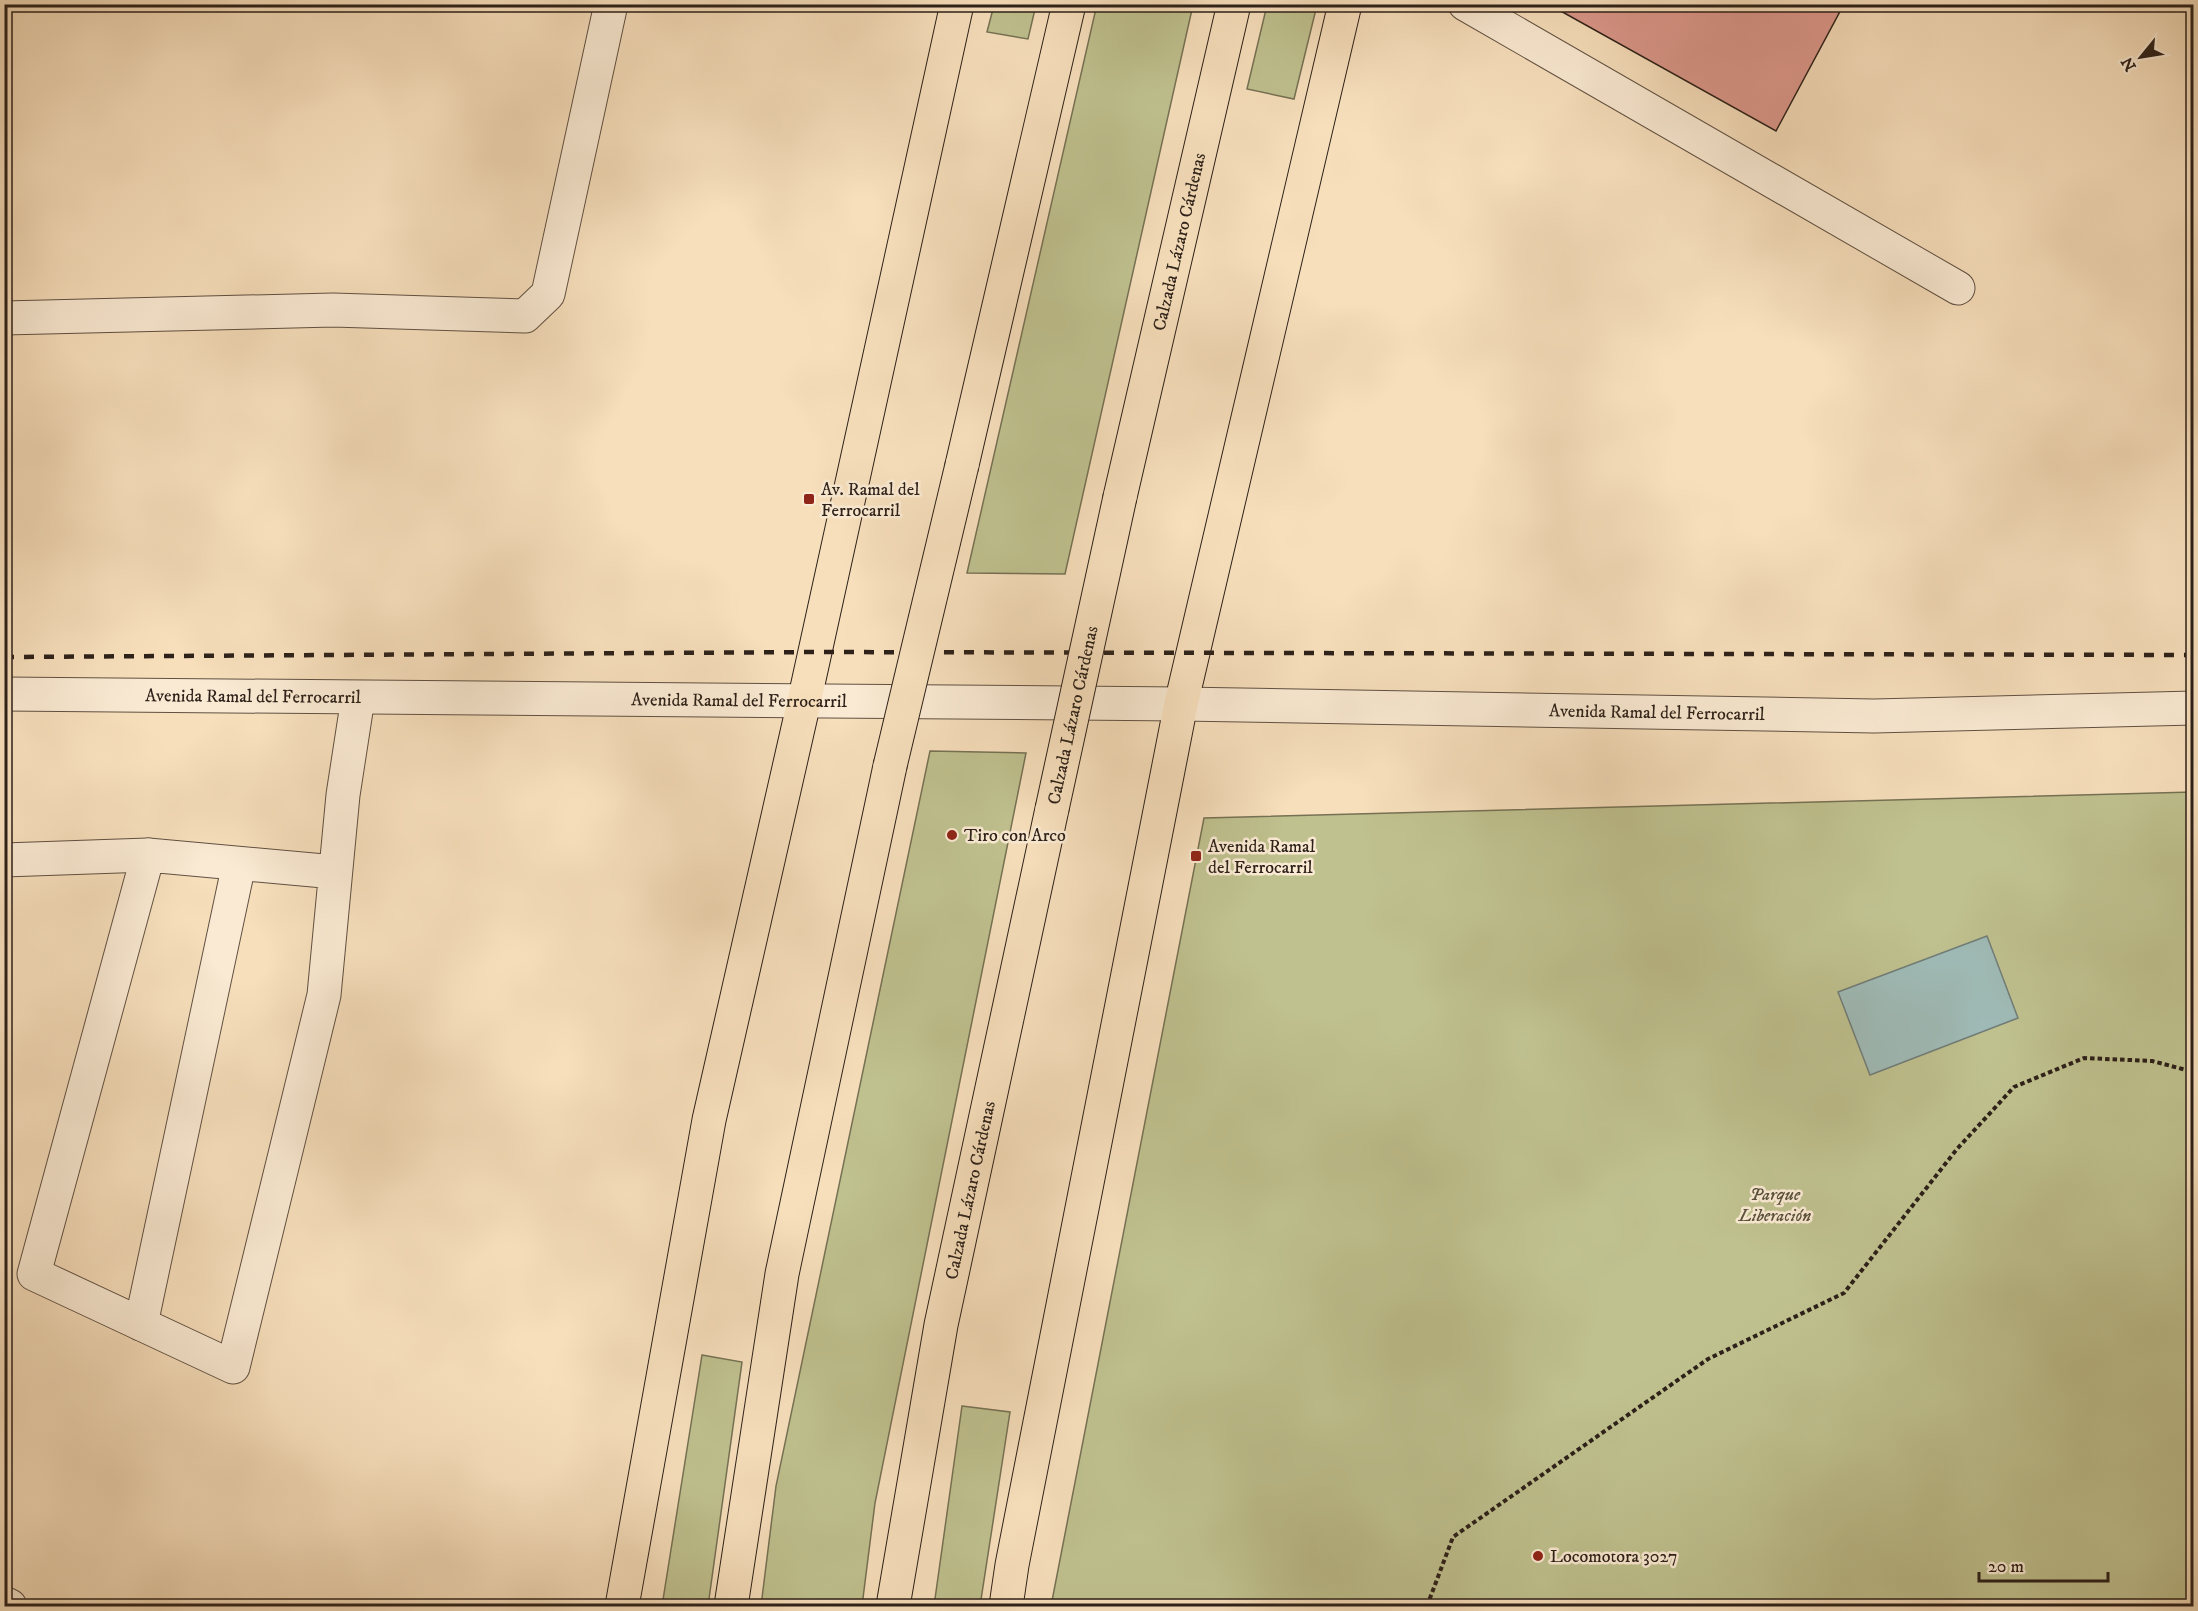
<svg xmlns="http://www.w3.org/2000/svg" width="2198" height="1611" font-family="'IM FELL DW Pica',serif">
	<rect width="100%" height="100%" fill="#f7dfbc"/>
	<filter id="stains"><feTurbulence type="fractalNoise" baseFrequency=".00333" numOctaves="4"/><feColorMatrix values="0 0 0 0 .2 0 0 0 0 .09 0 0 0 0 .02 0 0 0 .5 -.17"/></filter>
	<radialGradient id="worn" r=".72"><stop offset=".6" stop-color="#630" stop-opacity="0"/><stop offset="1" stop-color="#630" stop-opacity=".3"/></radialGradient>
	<g fill="#bfc18f" stroke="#767154" stroke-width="1.5">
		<path d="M1097,4l96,1 -128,569 -98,-1z"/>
		<path d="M994,5h42l-8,34 -41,-7z"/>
		<path d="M1267,5h50l-23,94 -47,-10z"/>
		<path d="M930,751l96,2 -151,750 -13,103h-101l15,-120z"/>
		<path d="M2193,792v814h-1142l153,-788z"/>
		<path d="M702,1355l40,7 -34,244h-46z"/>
		<path d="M962,1406l48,6 -30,194h-46z"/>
	</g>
	<path fill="#9fbbb7" stroke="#717d78" stroke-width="1.5" d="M1987,936l31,82 -148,57 -32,-83z"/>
	<path fill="#dc988c" stroke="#2d2119" stroke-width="1.5" d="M1548,4h296l-68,127z"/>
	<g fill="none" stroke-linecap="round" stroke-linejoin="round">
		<g stroke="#605042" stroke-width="35">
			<g id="minor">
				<path d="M1465,4l493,284"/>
				<path d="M4,318l329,-8 192,6 23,-22 63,-290"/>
				<path id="s1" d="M4,694l1177,10 693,12 320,-8"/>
				<path d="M4,860l144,-5"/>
				<path d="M335,872l-187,-17 -114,419 199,93 91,-372 19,-200 15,-97"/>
				<path d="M141,1324l98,-460"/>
				<path d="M4,1603l6,3"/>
			</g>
		</g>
		<g stroke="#2d2119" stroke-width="35">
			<g id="major">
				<path d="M622,1606l87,-486 95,-418 153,-698"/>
				<path d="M1006,1606l6,-41 169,-861 164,-700"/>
			</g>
		</g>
		<g stroke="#2d2119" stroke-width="35">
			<g id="highway">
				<path d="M962,465l107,-461"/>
				<path id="s2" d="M1120,497l114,-493"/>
				<path d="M731,1606l51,-332 108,-508"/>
				<path id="s3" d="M893,1606l48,-281 111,-516"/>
			</g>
		</g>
		<path stroke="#2d2119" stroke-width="4" stroke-dasharray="4.5 3" stroke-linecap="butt" d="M1427,1606l26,-69 255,-178 136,-66 113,-144 57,-62 70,-29 68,3 42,11"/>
		<use href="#minor" stroke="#faead3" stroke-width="33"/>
		<use href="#major" stroke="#f7dfbc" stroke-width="33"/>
		<use href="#highway" stroke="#f7dfbc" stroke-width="33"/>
		<path stroke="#2d2119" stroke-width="4.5" stroke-dasharray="10 10" stroke-linecap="butt" d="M4,657l812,-5 1378,3"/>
		<g stroke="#2d2119" stroke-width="35" stroke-linecap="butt">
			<g id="highway-bridge">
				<path d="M890,766l72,-301"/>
				<path id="s4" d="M1052,809l68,-312"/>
			</g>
		</g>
		<use href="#highway-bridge" stroke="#f7dfbc" stroke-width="33"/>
	</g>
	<g fill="#8f2418" stroke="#faead3" stroke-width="2">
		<rect x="803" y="493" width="12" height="12" rx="3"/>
		<circle cx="952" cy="835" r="6"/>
		<rect x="1190" y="850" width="12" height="12" rx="3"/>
		<circle cx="1538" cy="1556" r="6"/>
	</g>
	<g text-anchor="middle" stroke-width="5" stroke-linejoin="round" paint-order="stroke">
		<g font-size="18" fill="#2d2119" stroke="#faead3">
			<text dy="6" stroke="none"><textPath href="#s2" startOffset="262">Calzada Lázaro Cárdenas</textPath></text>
			<text dy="6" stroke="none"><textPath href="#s1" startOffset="249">Avenida Ramal del Ferrocarril</textPath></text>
			<text dy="6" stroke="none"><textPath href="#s1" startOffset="735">Avenida Ramal del Ferrocarril</textPath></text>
			<text dy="6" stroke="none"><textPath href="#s1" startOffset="1653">Avenida Ramal del Ferrocarril</textPath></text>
			<text dy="6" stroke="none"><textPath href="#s4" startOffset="96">Calzada Lázaro Cárdenas</textPath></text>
			<text dy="6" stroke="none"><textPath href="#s3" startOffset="423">Calzada Lázaro Cárdenas</textPath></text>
		</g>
		<g font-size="18" fill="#2d2119" stroke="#faead3" text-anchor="start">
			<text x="821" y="495">Av. Ramal del<tspan x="821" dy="21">Ferrocarril</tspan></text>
			<text x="964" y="841">Tiro con Arco</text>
			<text x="1208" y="852">Avenida Ramal<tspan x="1208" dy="21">del Ferrocarril</tspan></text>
			<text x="1550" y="1562">Locomotora 3027</text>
		</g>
		<g font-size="18" font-style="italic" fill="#59513c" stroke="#faead3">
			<text x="1775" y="1200">Parque<tspan x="1775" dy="21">Liberación</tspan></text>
		</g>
	</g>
	<rect width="2198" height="1611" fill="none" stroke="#f7dfbc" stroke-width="24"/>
	<rect x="6" y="6" width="2186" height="1599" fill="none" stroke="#2d2119" stroke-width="3"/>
	<rect x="12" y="12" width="2174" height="1587" fill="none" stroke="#2d2119" stroke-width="1.5"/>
	<g transform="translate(2141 57) rotate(240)" stroke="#faead3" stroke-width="4.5" paint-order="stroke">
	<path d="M0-4.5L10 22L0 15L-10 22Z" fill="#2d2119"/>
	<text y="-9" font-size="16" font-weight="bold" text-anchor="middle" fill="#2d2119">N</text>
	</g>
	<path d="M1979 1572v9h129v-9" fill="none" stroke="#2d2119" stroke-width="3"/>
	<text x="1988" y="1572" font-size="18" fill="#2d2119" stroke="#faead3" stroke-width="4.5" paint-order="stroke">20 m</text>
	<rect width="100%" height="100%" filter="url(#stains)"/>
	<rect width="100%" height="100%" fill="url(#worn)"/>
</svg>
